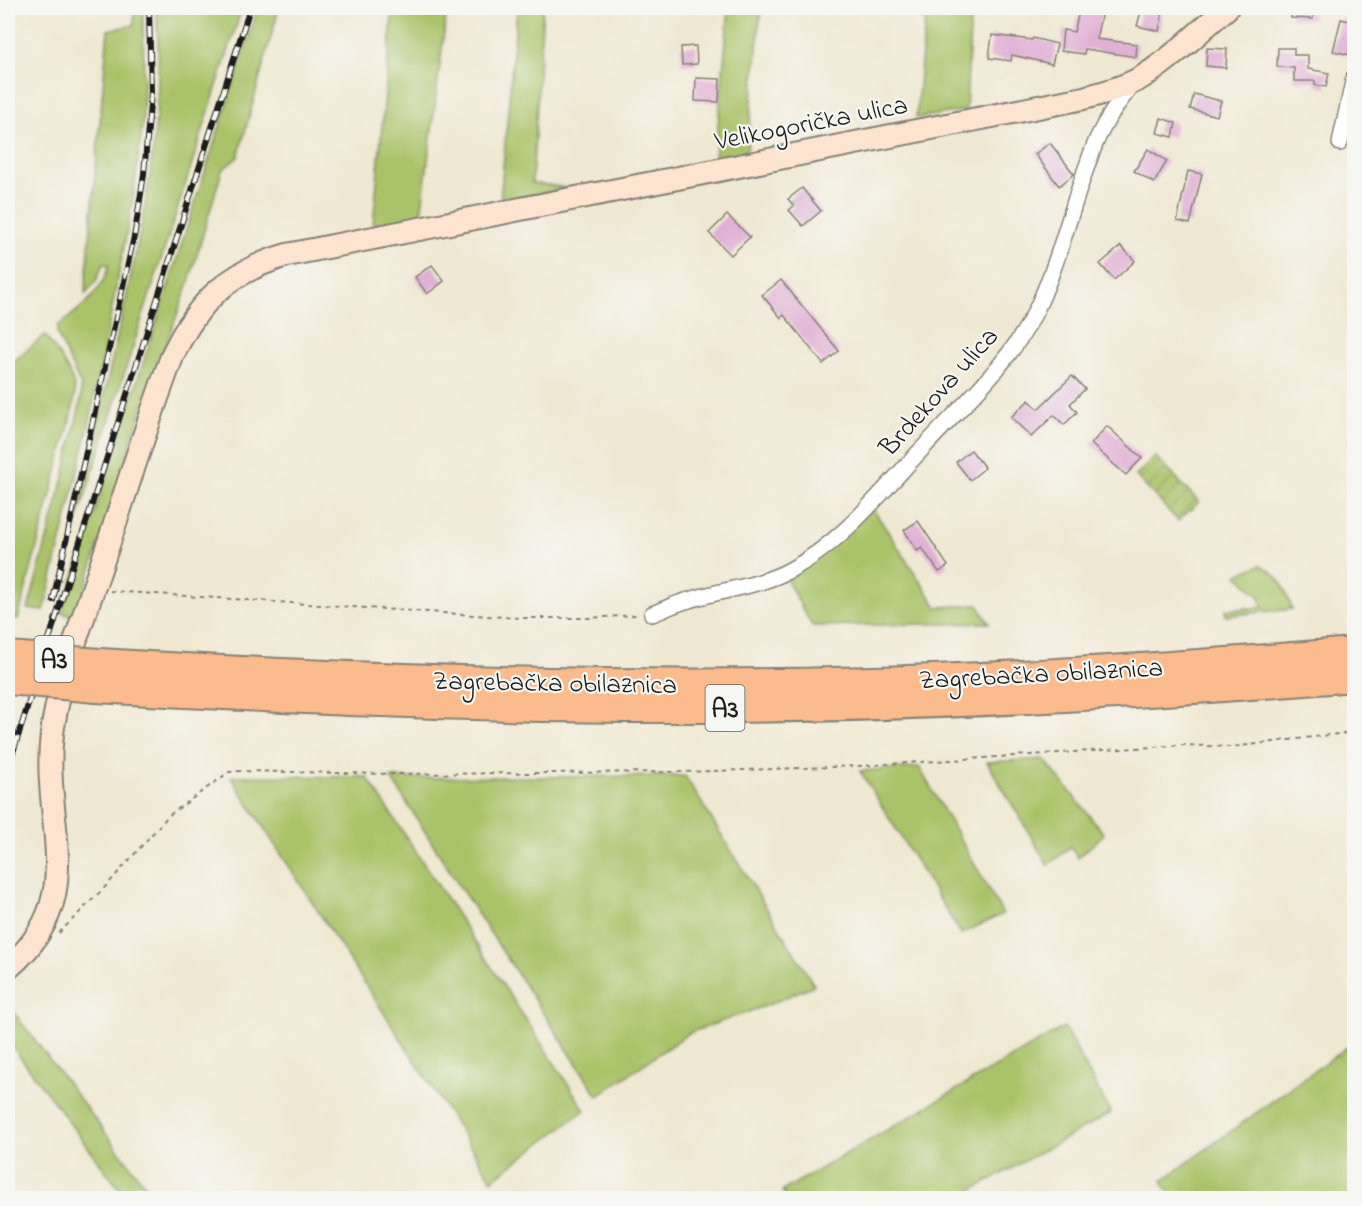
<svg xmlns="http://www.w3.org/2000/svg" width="1362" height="1206" font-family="'Indie Flower',sans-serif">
	<defs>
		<pattern id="garden-furrows" width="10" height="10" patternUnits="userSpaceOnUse" patternTransform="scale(1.5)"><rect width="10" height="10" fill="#aac369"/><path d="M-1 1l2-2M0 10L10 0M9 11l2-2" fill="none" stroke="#92a75a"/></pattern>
	</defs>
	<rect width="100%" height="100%" fill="#f6f6f2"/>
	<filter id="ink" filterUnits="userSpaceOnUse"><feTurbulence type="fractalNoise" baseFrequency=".0167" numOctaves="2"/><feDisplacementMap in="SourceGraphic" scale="12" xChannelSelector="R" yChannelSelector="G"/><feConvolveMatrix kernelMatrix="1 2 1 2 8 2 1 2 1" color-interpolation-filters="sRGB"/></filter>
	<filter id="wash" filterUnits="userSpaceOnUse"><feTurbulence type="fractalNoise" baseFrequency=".008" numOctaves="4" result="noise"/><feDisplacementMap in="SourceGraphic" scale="24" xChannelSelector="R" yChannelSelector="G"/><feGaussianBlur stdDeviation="1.35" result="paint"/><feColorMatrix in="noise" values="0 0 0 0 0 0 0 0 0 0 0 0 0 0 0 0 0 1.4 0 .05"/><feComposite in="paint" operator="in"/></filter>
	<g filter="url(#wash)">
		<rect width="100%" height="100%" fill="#efe8d2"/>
		<g fill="#aac369" stroke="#637042" stroke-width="1.5">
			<path d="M134,8h9l1,77 -1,35 -11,86 -43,219 -45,186 -16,-2 35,-128 18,-82v-13l-24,-52 1,-8c22,-17 45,-33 51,-62h-6l-7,17 -11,13 23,-264 26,-5z"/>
			<path d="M156,8h86l-169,525c15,-67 30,-133 45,-200 25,-107 48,-216 38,-325z"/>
			<path d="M258,8h21l-41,149 -16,13 -34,115 -48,130 -64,202 -14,-4z"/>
			<path d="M393,8h54l-26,208 -48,9z"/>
			<path d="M517,8h26l-11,175 37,5 -69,14z"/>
			<path d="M729,8h32l-14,143 -32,6z"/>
			<path d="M926,8h45l-5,102 -50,8z"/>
			<path d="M45,335c10,14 28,38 30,56 0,11 -4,23 -6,34l-51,194 -5,-1 -5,-12v-240z"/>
			<path d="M873,509l64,98 41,-2 11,18 -177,3 -26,-47z"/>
			<path d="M1260,565c21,9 25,24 32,44l-66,7 -1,-6 38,-3 -3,-10 -23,-22z"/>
			<path d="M1044,759l60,75 -26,24 -8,-11 -22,18 -61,-103z"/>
			<path d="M919,767l84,147 -42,20 -101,-163z"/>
			<path d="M241,776l126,1 218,333 -93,70 -261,-403z"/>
			<path d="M685,776l129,209 -44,19 -81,29 -91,63 -138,-209 -69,-109z"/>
			<path d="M8,1005l147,193h-29l-118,-157z"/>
			<path d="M1064,1027l47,86 -153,85h-171l-5,-7z"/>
			<path d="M1354,1042v156h-182l-10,-17z"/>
		</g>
		<path fill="url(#garden-furrows)" stroke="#637042" stroke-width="1.5" d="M1155,456l44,46 -21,19 -42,-45z"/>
		<g id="blocks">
			<g fill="#e0b0d5">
				<path d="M1080,8h23l-7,31 41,5 -1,13 -51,-8 -1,5 -23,-3 2,-21 11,2z"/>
				<path d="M1142,8l21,3 -4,20 -22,-5z"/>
				<path d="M1292,8h21v11l-22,-1z"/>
				<path d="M1341,19l13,3v34l-21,-5z"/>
				<path d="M992,35l40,5 1,-2 24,6 -5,20 -40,-9 -1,6 -22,-3z"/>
				<path d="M696,46l1,18 -15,1 -1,-18z"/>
				<path d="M1207,48l20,1 -1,19 -20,-2z"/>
				<path d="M1278,48h16v7h14v14l21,4 -3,14 -11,-2v-4h-21v-13l-17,-1z"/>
				<path d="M696,78l24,1 -1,23 -24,-1z"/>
				<path d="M1194,94l27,7 -4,15 -27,-7z"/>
				<path d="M1161,118l15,5 -3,14 -16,-4z"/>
				<path d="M1050,143l24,31 -15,12 -24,-32z"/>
				<path d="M1148,149l19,12 -13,22 -20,-12z"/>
				<path d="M1188,171l14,3 -12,50 -13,-3z"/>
				<path d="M802,188l19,23 -18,15 -14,-16 5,-4 -6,-7z"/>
				<path d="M727,215l23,22 -19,18 -22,-22z"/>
				<path d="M1121,246l14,15 -21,19 -14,-16z"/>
				<path d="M432,265l12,16 -17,13 -12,-17z"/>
				<path d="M781,280l58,71 -16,13 -39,-49 -3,3 -19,-23z"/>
				<path d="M1072,376l13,13 -15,15 7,8 -13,13 -10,-10 -23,22 -20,-20 18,-17 9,9z"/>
				<path d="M1107,426l35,32 -16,17 -35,-31z"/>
				<path d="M971,450l14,18 -15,12 -14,-18z"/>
				<path d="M918,521l30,45 -9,6 -17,-24 -5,3 -13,-21z"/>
			</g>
		</g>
	</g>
	<g filter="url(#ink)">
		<use href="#blocks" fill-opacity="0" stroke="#868277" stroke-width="1.5"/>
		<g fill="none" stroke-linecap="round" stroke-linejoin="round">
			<g stroke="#868277" stroke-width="18">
				<g id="street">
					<path d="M1340,143l14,-66"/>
					<path d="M652,614c11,-4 22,-10 34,-13 34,-11 72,-14 104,-31 53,-28 92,-79 133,-122 40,-44 89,-86 114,-140 26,-55 37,-115 61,-171 9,-19 22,-37 35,-53"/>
				</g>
			</g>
			<g stroke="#868277" stroke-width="26">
				<path id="secondary" d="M8,968c83,-71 33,-145 44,-234 7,-56 30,-111 48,-165 24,-71 46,-144 73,-215 26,-54 56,-82 114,-99l797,-157c18,-5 36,-9 53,-18 30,-16 63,-50 90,-72"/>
			</g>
			<g stroke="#868277" stroke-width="32">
				<g id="highway">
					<path d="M100,663c225,14 450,23 675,20 193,-2 387,-15 579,-31"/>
					<path d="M96,688c190,11 379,20 569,20 230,1 460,-12 689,-31"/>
				</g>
			</g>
			<g stroke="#868277" stroke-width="2" stroke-dasharray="4.5 4.5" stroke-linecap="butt">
				<path d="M110,591l409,27h69l49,-3"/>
				<path d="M8,612l3,6 1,17"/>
				<path d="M59,933l49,-49 60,-68 61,-44 12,-1 151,3 292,-2 175,-6 324,-21 49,2 122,-15"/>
			</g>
			<use href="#street" stroke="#fff" stroke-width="15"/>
			<use href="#secondary" stroke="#fde4d1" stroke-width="22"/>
			<use href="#highway" stroke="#fbbb8c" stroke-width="28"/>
			<g stroke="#1c1c1c" stroke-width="6">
				<g id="rail">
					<path d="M53,600l82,-368 9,-58 7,-81 -2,-85"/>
					<path d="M8,768l242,-760"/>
				</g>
			</g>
			<use href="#rail" stroke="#f6f6f2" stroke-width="4" stroke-dasharray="11" stroke-linecap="butt"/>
			<g stroke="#868277" stroke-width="32" stroke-linecap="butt">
				<g id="highway-bridge">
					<path d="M8,656l92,7"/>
					<path d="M8,680l88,8"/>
				</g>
			</g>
			<use href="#highway-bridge" stroke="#fbbb8c" stroke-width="28"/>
		</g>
	</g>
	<g text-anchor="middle" stroke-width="4.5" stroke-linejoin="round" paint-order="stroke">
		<g fill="#f6f6f2" stroke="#5d5d5c" stroke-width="1.5">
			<rect x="34.5" y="636" width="39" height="46" rx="4.5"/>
			<rect x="705.5" y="685" width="39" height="46" rx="4.5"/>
		</g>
		<g font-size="26" font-weight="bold" fill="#1c1c1c">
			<text x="54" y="668">A3</text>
			<text x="725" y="717">A3</text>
		</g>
		<g font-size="27" fill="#1c1c1c" stroke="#f6f6f2">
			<text transform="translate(811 122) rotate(-11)" y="9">Velikogorička ulica</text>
			<text transform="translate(938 391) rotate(-48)" y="9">Brdekova ulica</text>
			<text transform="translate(1041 673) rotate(-3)" y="9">Zagrebačka obilaznica</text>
			<text transform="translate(555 682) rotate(1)" y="9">Zagrebačka obilaznica</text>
		</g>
	</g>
	<rect width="1362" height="1206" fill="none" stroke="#f6f6f2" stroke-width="30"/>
</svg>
